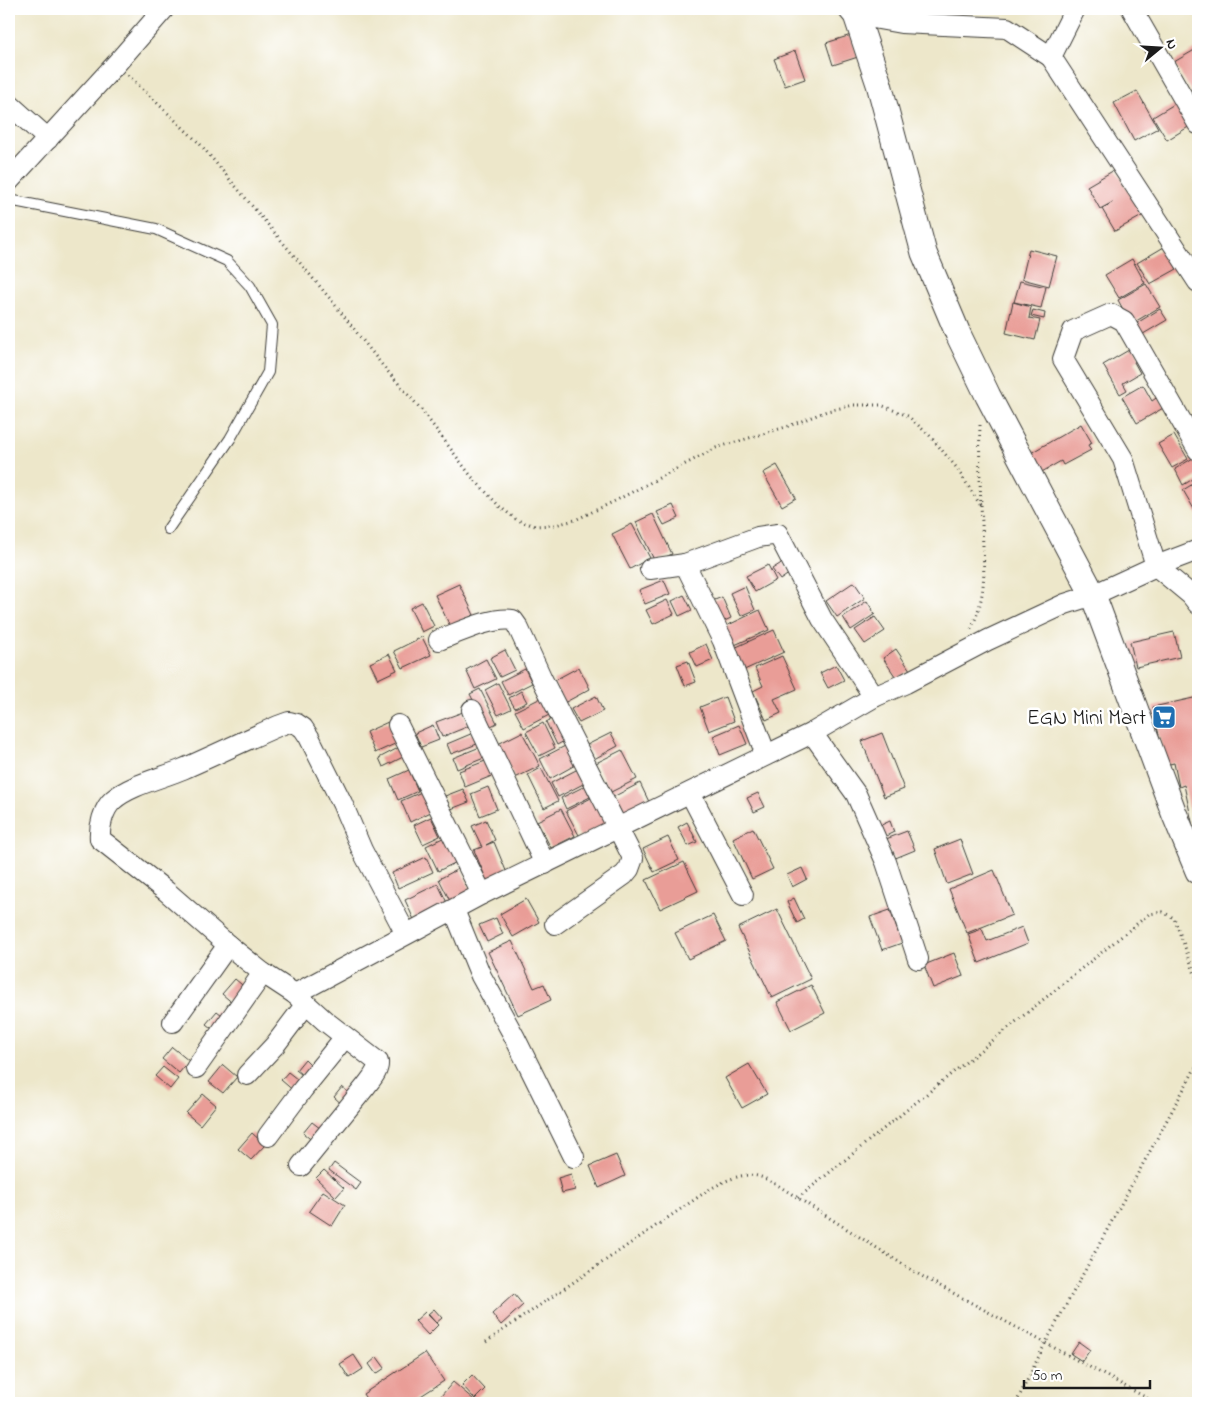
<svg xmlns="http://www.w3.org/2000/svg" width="1207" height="1412" font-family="'Indie Flower',sans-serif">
	<rect width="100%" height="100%" fill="#fff"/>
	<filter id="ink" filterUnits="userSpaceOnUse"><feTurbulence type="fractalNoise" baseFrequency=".02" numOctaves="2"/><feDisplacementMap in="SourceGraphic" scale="10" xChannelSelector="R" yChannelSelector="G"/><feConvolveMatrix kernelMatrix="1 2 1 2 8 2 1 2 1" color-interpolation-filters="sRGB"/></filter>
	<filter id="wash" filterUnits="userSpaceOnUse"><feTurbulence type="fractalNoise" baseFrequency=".0096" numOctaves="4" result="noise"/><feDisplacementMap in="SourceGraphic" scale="20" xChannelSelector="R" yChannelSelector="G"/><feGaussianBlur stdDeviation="1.12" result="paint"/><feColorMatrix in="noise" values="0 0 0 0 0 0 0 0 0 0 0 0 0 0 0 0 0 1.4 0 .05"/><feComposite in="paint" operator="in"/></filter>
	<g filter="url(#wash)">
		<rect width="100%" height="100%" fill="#ede7ca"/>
		<g id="blocks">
			<g fill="#e99d97">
				<path d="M851,35l7,22 -25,8 -7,-22z"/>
				<path d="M1198,48v55l-24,-41z"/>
				<path d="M795,51l10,28 -20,7 -11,-27z"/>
				<path d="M1137,91l21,37 -24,13 -20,-38z"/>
				<path d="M1181,100l14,23 -28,17 -14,-23z"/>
				<path d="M1116,169l26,47 -27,15 -13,-22 11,-7 -13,7 -13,-23z"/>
				<path d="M1164,247l13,22 -27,15 -13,-21z"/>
				<path d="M1029,249l28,7 -8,30 -27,-7z"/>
				<path d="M1132,259l13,24 -26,15 -14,-23z"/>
				<path d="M1020,281l26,6 -5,21 -27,-6z"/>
				<path d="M1146,284l14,23 -29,17 -13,-24z"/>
				<path d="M1013,302l18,5 -2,11 11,2 -5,20 -29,-7z"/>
				<path d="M1160,309l7,11 -29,17 -6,-11z"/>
				<path d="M1033,310l12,3 -1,6 -13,-3z"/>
				<path d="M1134,347l6,11 -6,4 6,11 -17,10 4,7 -7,4 -17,-29z"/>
				<path d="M1143,385l9,16 7,-5 6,11 -28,16 -15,-26z"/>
				<path d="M1081,424l11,19 -4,2 3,5 -28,15 -2,-4 -21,12 -11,-19z"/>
				<path d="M1174,435l14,24 -16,9 -14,-24z"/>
				<path d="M1198,455v21l-15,9 -8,-16z"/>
				<path d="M777,465l19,33 -14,8 -19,-33z"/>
				<path d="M1198,481v35l-15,-26z"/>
				<path d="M673,505l6,13 -15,7 -7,-13z"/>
				<path d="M653,514l19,40 -17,8 -19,-40z"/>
				<path d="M632,524l18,34 -20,11 -18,-35z"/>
				<path d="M783,562l7,11 -10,7 -8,-11z"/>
				<path d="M768,565l8,15 -21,12 -9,-16z"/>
				<path d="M664,580l6,14 -25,10 -6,-14z"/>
				<path d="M854,582l11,16 -28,19 -11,-16z"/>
				<path d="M459,584l15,31 -24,11 -15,-31z"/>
				<path d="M745,586l10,24 -14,6 -11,-23z"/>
				<path d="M684,595l8,15 -13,6 -7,-15z"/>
				<path d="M722,597l9,21 -11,5 -10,-21z"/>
				<path d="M667,600l7,14 -21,10 -7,-14z"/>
				<path d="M867,601l8,13 -24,16 -8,-13z"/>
				<path d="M422,602l12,24 -12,6 -12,-24z"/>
				<path d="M760,610l9,20 -39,17 -8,-19z"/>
				<path d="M875,617l10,14 -20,13 -10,-14z"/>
				<path d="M774,630l10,22 -42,19 -10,-22z"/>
				<path d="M1174,632l6,25 -44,10 -6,-25z"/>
				<path d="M422,637l9,18 -28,13 -9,-17z"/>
				<path d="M706,644l7,16 -16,7 -7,-15z"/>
				<path d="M896,649l14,21 -13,9 -14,-21z"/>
				<path d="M505,650l10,20 -15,7 -10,-19z"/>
				<path d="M389,654l8,16 -19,9 -8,-16z"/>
				<path d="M782,656l15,33 -23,10 7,14 -15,7 -13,-29 10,-5 -8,-18z"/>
				<path d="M486,659l10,20 -21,10 -9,-19z"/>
				<path d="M688,661l8,21 -11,4 -8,-21z"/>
				<path d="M836,665l8,15 -16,8 -8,-15z"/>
				<path d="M579,667l11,22 -26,14 -11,-22z"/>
				<path d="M525,669l7,14 -24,12 -7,-14z"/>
				<path d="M498,683l13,26 -13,6 -13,-25z"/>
				<path d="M480,689l17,34 -10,5 -17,-34z"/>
				<path d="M521,691l6,11 -12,6 -6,-10z"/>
				<path d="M596,696l7,15 -24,12 -8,-14z"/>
				<path d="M543,697l8,17 -27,14 -9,-17z"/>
				<path d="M725,697l9,24 -25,10 -9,-24z"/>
				<path d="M1198,697v148h-1l-13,-60 -5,2 -5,-24 -9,2 -12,-58z"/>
				<path d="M463,712l6,14 -27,11 -6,-15z"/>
				<path d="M554,718l12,22 -9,5 -11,-23z"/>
				<path d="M388,722l9,21 -22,10 -9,-21z"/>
				<path d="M543,723l12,25 -16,8 -13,-24z"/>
				<path d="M433,725l6,15 -18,7 -6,-14z"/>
				<path d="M739,725l8,19 -27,11 -7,-19z"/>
				<path d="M522,732l18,34 -25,12 -17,-34z"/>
				<path d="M473,733l4,11 -26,10 -4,-10z"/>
				<path d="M611,733l7,13 -24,13 -7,-14z"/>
				<path d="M882,733l22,56 -20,8 -22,-56z"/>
				<path d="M567,745l10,19 -27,15 -10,-20z"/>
				<path d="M400,747l5,9 -22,11 -4,-9z"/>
				<path d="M480,747l4,11 -27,11 -4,-11z"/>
				<path d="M622,750l15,29 -26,13 -15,-29z"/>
				<path d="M488,760l6,15 -29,12 -6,-16z"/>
				<path d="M541,768l17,33 -14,7 -16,-33z"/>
				<path d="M578,769l7,14 -27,14 -7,-14z"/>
				<path d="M409,770l9,21 -20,9 -9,-21z"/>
				<path d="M640,783l10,21 -26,13 -11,-20z"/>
				<path d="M585,786l5,11 -24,12 -5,-11z"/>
				<path d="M488,787l9,22 -17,7 -9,-22z"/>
				<path d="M463,789l6,13 -18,7 -6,-13z"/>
				<path d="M426,790l9,20 -25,12 -9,-21z"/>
				<path d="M758,793l7,14 -11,5 -7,-14z"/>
				<path d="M595,796l13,27 -28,14 -14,-26z"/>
				<path d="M561,809l14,27 -24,12 -14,-27z"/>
				<path d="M431,817l9,19 -17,8 -9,-19z"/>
				<path d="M486,820l9,20 -9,5 8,-3 15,36 -20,8 -15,-36 8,-3 -10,-21z"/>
				<path d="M890,821l4,11 -12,6 -5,-11z"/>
				<path d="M687,822l10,20 -9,4 -10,-19z"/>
				<path d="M753,828l20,41 -21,10 -19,-41z"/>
				<path d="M907,831l8,19 -22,9 -7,-20z"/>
				<path d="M449,835l12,25 -23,11 -12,-25z"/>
				<path d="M668,837l11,23 -25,12 -11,-23z"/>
				<path d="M960,839l13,35 -26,10 -12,-35z"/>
				<path d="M426,857l7,15 -35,16 -6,-15z"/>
				<path d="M684,862l14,29 -38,18 -14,-29z"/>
				<path d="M460,868l13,26 -21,11 -13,-26z"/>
				<path d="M802,868l5,11 -15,8 -5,-12z"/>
				<path d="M994,870l18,45 -45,18 -18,-44z"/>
				<path d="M438,884l11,23 -34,15 -10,-22z"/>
				<path d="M794,898l10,21 -7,4 -10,-21z"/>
				<path d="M526,899l13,23 -26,15 -13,-23z"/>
				<path d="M777,909l34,70 -39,19 -34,-70z"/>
				<path d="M890,910l12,33 -20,7 -12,-33z"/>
				<path d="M713,915l13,26 -38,18 -13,-26z"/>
				<path d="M496,918l7,16 -16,8 -8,-17z"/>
				<path d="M1022,927l6,16 -49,20 -11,-29 14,-5 5,12z"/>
				<path d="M512,941l22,47 10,-4 7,16 -33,15 -30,-63z"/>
				<path d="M954,953l9,23 -30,12 -9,-23z"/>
				<path d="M235,979l13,11 -13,15 -13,-11z"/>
				<path d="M811,985l14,28 -34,17 -14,-28z"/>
				<path d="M217,1011l10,8 -11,13 -10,-8z"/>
				<path d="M172,1047l17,14 -10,12 -17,-14z"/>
				<path d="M305,1059l9,9 -8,10 -10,-8z"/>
				<path d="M749,1064l18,30 -25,14 -17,-30z"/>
				<path d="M223,1065l14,12 -14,16 -14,-11z"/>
				<path d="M163,1067l15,12 -8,10 -15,-13z"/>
				<path d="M288,1072l14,11 -7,9 -14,-12z"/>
				<path d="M342,1087l12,10 -9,10 -11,-10z"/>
				<path d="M203,1094l13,11 -16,20 -14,-12z"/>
				<path d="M312,1122l13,10 -10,11 -12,-10z"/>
				<path d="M252,1133l13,12 -14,15 -13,-11z"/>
				<path d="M616,1155l9,21 -26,12 -9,-22z"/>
				<path d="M334,1163l27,20 -5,7 -27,-20z"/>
				<path d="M324,1170l20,18 -8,9 -20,-19z"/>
				<path d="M571,1174l4,16 -13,3 -4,-15z"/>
				<path d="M323,1191l22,14 -13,21 -23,-15z"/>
				<path d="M514,1294l9,11 -22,20 -9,-11z"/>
				<path d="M434,1309l8,9 -6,5 -8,-9z"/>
				<path d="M425,1312l13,13 -10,10 -13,-14z"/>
				<path d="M1079,1342l11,8 -8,11 -11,-7z"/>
				<path d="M425,1353l19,28 -34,22h-41l-6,-9z"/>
				<path d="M354,1355l9,14 -14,9 -9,-14z"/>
				<path d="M377,1357l8,11 -9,6 -7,-10z"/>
				<path d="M472,1375l13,14 -10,10 -13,-14z"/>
				<path d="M453,1382l21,18 -3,3h-36z"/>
			</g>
		</g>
	</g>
	<g filter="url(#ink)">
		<use href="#blocks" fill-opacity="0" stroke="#3b3a36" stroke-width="1"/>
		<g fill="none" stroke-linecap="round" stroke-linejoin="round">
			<g stroke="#3b3a36" stroke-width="12">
				<path id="service" d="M9,200l147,29 71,32 23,25 22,39 -4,47 -38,67 -62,90"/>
			</g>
			<g stroke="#3b3a36" stroke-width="22">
				<g id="minor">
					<path d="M1132,9l66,115"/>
					<path d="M856,15l45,8 106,5 44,29 24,-48"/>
					<path d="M1051,57l147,225"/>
					<path d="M9,104l39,35"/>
					<path d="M9,181l107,-117 48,-55"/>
					<path d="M1198,450l-74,-129 -13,-7 -38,17 -10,28 60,100 33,107 35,29 7,9"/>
					<path d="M685,564l73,-27 20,-3 44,85 52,78"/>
					<path d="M650,569l35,-5 38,77 43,114"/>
					<path d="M439,640c19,-7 54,-24 74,-20l5,7 24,52 91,179 -4,11 -5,6 -69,49"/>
					<path d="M472,710l73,154"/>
					<path d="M398,725l84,169"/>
					<path d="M812,733l44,61 30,68 32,97"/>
					<path d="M690,793l53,102"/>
					<path d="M454,910l27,66 33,60 60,121"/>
					<path d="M295,994l187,-100 330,-161 62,-36 32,-14 82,-43 77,-36 28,-9 63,-29 42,-16"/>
					<path d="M173,1022l55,-77"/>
					<path d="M196,1068l67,-95"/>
					<path d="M247,1075l28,-30 31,-41"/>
					<path d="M268,1136l35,-47 42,-52"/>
					<path d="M301,1166l65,-80c5,-7 13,-15 12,-24l-53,-41 -30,-27 -32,-21 -35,-28 -62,-54 -66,-52c-1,-12 3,-30 13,-39 17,-15 49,-22 70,-31 32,-14 63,-29 95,-43l11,-4 8,2 6,4 6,9 33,66 20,47 44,84"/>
				</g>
			</g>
			<g stroke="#3b3a36" stroke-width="27">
				<path id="tertiary" d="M851,9l5,6 23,69 45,169 35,83 29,60 105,199 81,218 24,58"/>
			</g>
			<g stroke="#3b3a36" stroke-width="3" stroke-dasharray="1 4" stroke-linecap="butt">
				<path d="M128,75l72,69 132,157 51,65 37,42 51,68 29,31 17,13 18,6 20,-1 20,-5 40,-19 101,-53 73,-22 38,-15 27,-6h27l27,11 22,20 26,31 25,39"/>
				<path d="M971,629c18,-38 12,-66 11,-107 -2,-32 -3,-64 -2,-97"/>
				<path d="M798,1198l351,-284 14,-2 11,6 24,64"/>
				<path d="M486,1342l224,-153c15,-8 33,-18 51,-12 6,2 12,6 18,9l139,88 238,129"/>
				<path d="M1016,1403l30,-61 152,-279"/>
			</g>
			<use href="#service" stroke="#fff" stroke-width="10"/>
			<use href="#minor" stroke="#fff" stroke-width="20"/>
			<use href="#tertiary" stroke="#fff" stroke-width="25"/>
		</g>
	</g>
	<defs>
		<g id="supermarket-square" transform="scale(1.25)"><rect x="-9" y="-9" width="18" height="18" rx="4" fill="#1f6fb2" stroke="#fff"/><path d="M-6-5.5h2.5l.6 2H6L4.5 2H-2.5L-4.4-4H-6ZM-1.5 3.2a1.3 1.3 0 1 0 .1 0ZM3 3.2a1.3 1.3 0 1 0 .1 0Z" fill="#fff"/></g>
	</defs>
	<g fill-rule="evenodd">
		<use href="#supermarket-square" x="1164" y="717"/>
	</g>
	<g text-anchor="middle" stroke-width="5" stroke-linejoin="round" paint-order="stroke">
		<g font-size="21" fill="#1c1c1c" stroke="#fff" text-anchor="end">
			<text x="1146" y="724">EGN Mini Mart</text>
		</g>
	</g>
	<rect width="1207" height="1412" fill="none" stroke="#fff" stroke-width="30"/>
	<g transform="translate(1160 48) rotate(72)" stroke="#ffffff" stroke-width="4" paint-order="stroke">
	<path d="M0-4L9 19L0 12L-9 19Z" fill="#1c1c1c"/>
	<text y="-8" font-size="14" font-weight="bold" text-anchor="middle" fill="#1c1c1c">N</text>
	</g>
	<path d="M1024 1380v8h126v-8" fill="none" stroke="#1c1c1c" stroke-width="2.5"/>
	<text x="1032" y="1380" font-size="15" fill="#1c1c1c" stroke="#ffffff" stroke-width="4" paint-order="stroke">50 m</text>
</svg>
